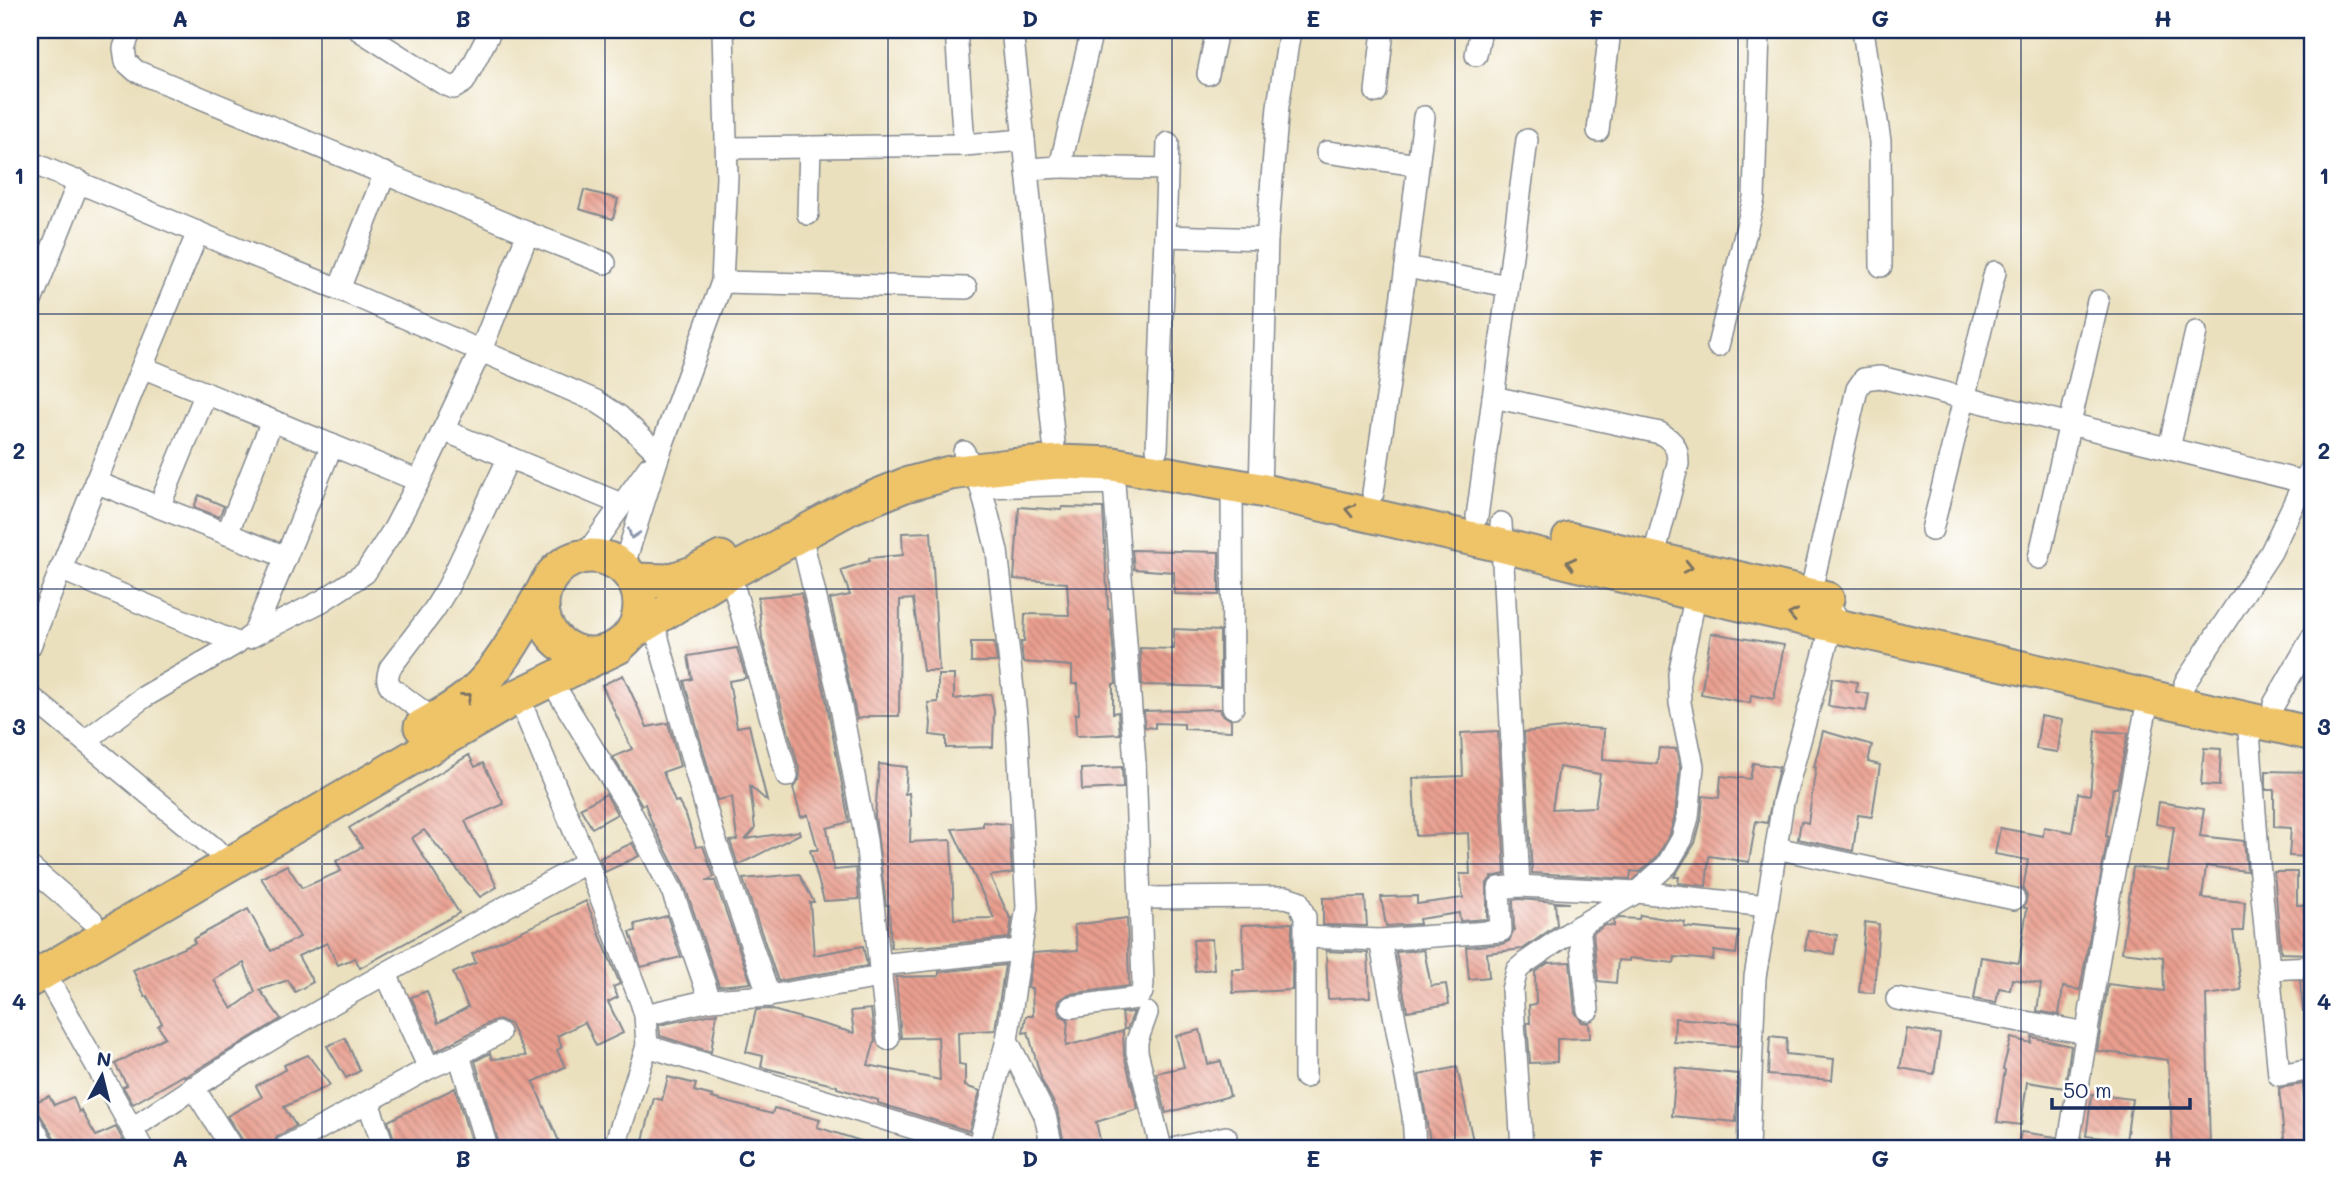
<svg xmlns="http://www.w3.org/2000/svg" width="2343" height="1178" font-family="Mali,sans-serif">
	<defs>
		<pattern id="building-back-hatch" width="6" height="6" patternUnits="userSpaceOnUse" patternTransform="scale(1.75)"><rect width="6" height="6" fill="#e99e8e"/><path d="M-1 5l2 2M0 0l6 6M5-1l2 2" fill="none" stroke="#bc8177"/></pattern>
	</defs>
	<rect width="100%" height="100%" fill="#fff"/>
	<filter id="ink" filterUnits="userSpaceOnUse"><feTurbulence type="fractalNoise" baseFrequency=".0143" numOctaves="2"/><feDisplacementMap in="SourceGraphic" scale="14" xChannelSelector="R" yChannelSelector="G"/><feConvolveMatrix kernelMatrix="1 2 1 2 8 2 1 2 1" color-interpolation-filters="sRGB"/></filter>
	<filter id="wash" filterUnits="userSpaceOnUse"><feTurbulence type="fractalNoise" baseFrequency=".00686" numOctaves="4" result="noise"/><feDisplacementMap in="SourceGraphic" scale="28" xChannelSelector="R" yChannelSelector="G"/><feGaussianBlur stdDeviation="1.57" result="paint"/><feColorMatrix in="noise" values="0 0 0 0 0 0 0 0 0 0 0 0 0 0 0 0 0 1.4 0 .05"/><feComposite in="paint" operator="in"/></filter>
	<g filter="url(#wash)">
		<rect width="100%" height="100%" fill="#ebe0bd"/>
		<g id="blocks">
			<g fill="url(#building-back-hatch)" fill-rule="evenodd">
				<path d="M584,190l34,9 -5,20 -34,-10z"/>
				<path d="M199,495l25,11 -5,11 -25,-10z"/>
				<path d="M1019,507l42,3 1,-3 41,1 5,101h2l6,75h-3v29l5,-1 2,22 -44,2 -1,-22h4l-1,-30h-6v-18l-49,-4 -2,-20h3l1,-28 44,1 -2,-32 -53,-4z"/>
				<path d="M931,532l8,139h-16l-10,-72 -13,1 -1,116h-31v1l-11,2 -27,-120 20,-4 -9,-25 28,-9v-3l34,-3 -1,-22z"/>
				<path d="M1132,550l87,2v43l-45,-1v-22l-40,-3z"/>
				<path d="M801,593l25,106 23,123 -22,6 7,42 22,-2 3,31 -35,2 -14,-51h8l-10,-35 -7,2 -8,-29 6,-8 1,-8 -38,-134 -4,-41z"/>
				<path d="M1174,629l46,2v56l-78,-2 -2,-37 34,1z"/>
				<path d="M1711,633l73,12 -10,54 -23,-4 -1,8 -49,-9z"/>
				<path d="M971,642h23l3,20h-26z"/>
				<path d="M737,648l9,30 -17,3 8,46 12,-2 18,76 -17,-15 5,43 -9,10 53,-8 1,3 -62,31 -8,-24 7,-1 -5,-43 -15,3 -33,-119 8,-2 -4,-23z"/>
				<path d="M623,675l24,52 21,-4 12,43 -17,6 12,30 3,-1 9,17 9,29 7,-1 11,31 -8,4h9l36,102 -32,3 -34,-99 -33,-64 -7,-19 -3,1 -29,-48 19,-8 -30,-64z"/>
				<path d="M938,675h16v24l37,-5 3,18 -1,35 -47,1v-11l-16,-2 1,-12 -3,-20 10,-1z"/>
				<path d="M1832,678l25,4 -1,10 13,2 -3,17 -38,-5z"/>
				<path d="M1220,709l2,5 9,6v11l-47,-2v-5l-29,-1v5l-10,-1 -1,-16z"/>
				<path d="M2041,716l21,4 -4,32 -22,-3z"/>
				<path d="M1575,727l29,2 -1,31 54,4 2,-16 17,1 4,18 -5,48 -5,19 -13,23 -17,15 -9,-1 -1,8 -98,-6 -8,-141zM1559,767l41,7 -5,33 -43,2z"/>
				<path d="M1498,731l7,143 -13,3 -5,6v36l-27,2 -1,-8 -40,6 1,5 -34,2 -5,-29 36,-1v8l46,-6 -3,-24h10l-2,-41 -52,3 -3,-58 50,-2 -2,-43z"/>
				<path d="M1823,731l49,14 -4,17 12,3 -8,52 -14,-2 -5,36 -55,-12 3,-18 7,2 8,-56h-2z"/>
				<path d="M2096,731l32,2 -11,55h-4l-7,48 2,1 -28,153 -17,-3 -4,28 -22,-4 4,-27 -29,-5 -2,11 -11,-2 -3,15 -22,-4 7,-42 38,6 8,-55h-3l3,-12 -4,-7 5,-29 -33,-6 5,-26 43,8 1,-9 28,5 6,-39 12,2z"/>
				<path d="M2204,748l17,1 -2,37 -18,-1z"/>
				<path d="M469,755l6,12 8,-4 21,41 -39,17 32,66 -17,10 -56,-67 -12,8 47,75 -99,55 -5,-10 -17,7 -11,-22 -29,13 15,26 -18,10 -7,-12 -28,10 21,29 -91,55 -5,3 -1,-2 -51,29 -10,-17 4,-2 -12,-21 50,-27 -7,-11 4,-3 -15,-27 -2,1 -12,-27 62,-27 -2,-4 55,-30 23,42 29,-14 -39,-59 26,-13 15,23 39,-17 -5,-10 26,-14 -13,-19zM244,963l11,29 -23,17 -18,-29z"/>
				<path d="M1753,763l26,4 -12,56 -11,-2 -7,41 -40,-6 -3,30 -28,-3 1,-6h-5l21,-34 6,-23 2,-24 16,2 2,-22 29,3z"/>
				<path d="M879,764l28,3 -2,27 4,-1 2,20 -1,29 41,-2 3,79 40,-1 -42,-89 31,-3v-4l26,2 3,49 -22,3 20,42h2l-3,20 -79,8 -39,2 -2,-43h-3l-11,-89z"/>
				<path d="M1122,767l1,21 -41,2 -1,-21z"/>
				<path d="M2266,771l47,1 -2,45h2v40l-24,-1 2,-28 -17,-1v-37h-8z"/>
				<path d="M606,794l11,20 -25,14 -12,-20z"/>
				<path d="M2159,802l45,7 -4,27 44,5 3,30 -41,-5 -4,32 43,4 -2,29h-10l8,59 -35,5 4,153h-37l-5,-88 -71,-9 11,-67 56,7 -1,-34 -41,-5 11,-85 35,4 6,-44 -18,-3z"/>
				<path d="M632,843l7,13 -34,16 -5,-14z"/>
				<path d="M2274,872h23v33h16v49l-32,-1z"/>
				<path d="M799,874l15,28h-4l4,53 49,-9 4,20 -89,15 -35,-102z"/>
				<path d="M1365,897l2,29 -44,-1v-27z"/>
				<path d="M1519,899l50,4h-14l2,22 -34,24 -36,4 2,24 -20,2 -3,-32 36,-3 7,-3 5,-11 -1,-30z"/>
				<path d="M586,901l34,83 -7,3 5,10 -10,5 15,31 -27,13 -11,-24 -28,14 5,11 -5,3 8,17 -32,15 29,66h-62l-25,-87 15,-8 2,6 34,-3 -16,-32 -10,-4 -7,1 -57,30 -25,-54 16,-6 11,32 30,-16 -15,-34 23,-10 -4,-9z"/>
				<path d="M1640,915l45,7 -1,5 55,5 -3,22 -22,-3 -1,9 -38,-3 -1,6 -45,-5v3l-11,-1 -2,23 -18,-2 -5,-48 13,-8 8,1v-5l5,-3 20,1z"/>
				<path d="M667,916l14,41 -40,10 -11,-35 6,-1 -1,-7z"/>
				<path d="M1127,918l2,68 -60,8 -10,7 -1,7 3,8 7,3 -2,27 57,-15 1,24 14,54 -42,13 6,26h-37l-8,-39 -15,-28 -14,-49 -5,1 3,-17h7l-1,-28h-4l5,-35 45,-3 -4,-25z"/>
				<path d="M1865,922l14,2 -5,69 -15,-1z"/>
				<path d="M1292,923v67l-59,3 -1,-24h12l-2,-44z"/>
				<path d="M1808,930l29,5 -3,19 -29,-4z"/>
				<path d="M1212,939l2,30 -19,2 -2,-31z"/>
				<path d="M1424,950l7,36 15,-2 3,20 -42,7 -11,-59z"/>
				<path d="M1326,951l42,2 2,44 -42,2z"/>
				<path d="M1570,962l5,50 7,10 7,1 1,15 -33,1v23l-27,1 -3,-40h3l-1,-18 7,-1 -1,-32 13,-9z"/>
				<path d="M1005,965l-10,65 -37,2 1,32 6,1v21l15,5 -11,40 -91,-28v-3l-41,-12v-2l-76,-19 2,-11 -17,-4 10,-42 13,-1 85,24 -3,-22 20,-2 4,32 -7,24 72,15 -2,-43 -37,1 -5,-61 43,-1v-4z"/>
				<path d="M2313,980v31h-10l-3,-30z"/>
				<path d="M1134,1012l-7,17h-3l-2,-16z"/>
				<path d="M717,1013l-6,39 -51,-16 -1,-11z"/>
				<path d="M1675,1018l65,5 -1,23 -65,-4z"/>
				<path d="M1907,1029l33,5 -6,40 -34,-6z"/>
				<path d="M1200,1030l8,34 13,-3 9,35 -64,17 -10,-40 28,-6 -8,-31z"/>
				<path d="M1770,1036l17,2 -1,16 48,5 -2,21 -64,-5z"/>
				<path d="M2032,1037l39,9 -6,42 -38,-6 -6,43 -24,-3 8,-52 -2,-1 8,-31 20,5z"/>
				<path d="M345,1038l15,33 -14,7 -19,-32z"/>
				<path d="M308,1055l22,30 -46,22 12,19 -19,11 -6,11h-26l-2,-7 -16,-25 35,-19 -6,-11 30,-17 -2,-4z"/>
				<path d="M1457,1067l16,74 -42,7 -12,-73z"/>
				<path d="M1676,1068l62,6 -2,48 -64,-6z"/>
				<path d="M668,1077l28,7 -2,7 19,5 -1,2 60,16 2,-6 46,12 -3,7 56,18 -1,3h-231l13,-50 8,2z"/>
				<path d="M2303,1084l6,64h-24l-6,-60z"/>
				<path d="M455,1088l18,60h-76l-9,-27z"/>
				<path d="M2092,1094l40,5 -6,42 -40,-5z"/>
				<path d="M49,1096l5,9 19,-8 6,15 2,-2 15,26 20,-9 11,21h-69l-2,-7 -23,-38z"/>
				<path d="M2021,1132l36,5 -2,11h-37z"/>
			</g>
		</g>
	</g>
	<g filter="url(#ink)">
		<use href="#blocks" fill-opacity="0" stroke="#83888e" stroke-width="2"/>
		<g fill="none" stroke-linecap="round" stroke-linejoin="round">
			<g stroke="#83888e" stroke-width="24">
				<g id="street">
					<path d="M131,30l-7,18 2,14 10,9 392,162 77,30"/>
					<path d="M359,30l83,53 12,5 10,-6 27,-52"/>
					<path d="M956,30l8,115"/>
					<path d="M1863,30l17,111 1,125"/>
					<path d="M1476,55l5,-25"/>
					<path d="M1208,74l9,-44"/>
					<path d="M1376,92l7,-62"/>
					<path d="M1598,131l12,-101"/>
					<path d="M1024,140l30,303"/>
					<path d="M1168,143l-3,93 102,3 11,-133 12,-76"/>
					<path d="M727,148l237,-3 60,-5 -12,-110"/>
					<path d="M1327,152l91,13"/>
					<path d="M30,162l217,91 92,36 257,112 23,15 40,38"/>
					<path d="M1060,167l107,2"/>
					<path d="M1027,169l33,-2 32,-137"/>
					<path d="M808,214l2,-67"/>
					<path d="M198,232l-56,135 277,114 62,-131 47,-117"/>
					<path d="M1406,267l102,19 19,-146"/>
					<path d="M722,282l244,6"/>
					<path d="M339,289l46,-116"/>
					<path d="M30,304l49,-123"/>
					<path d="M1718,346l36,-148 5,-168"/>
					<path d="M1493,397l167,36c15,9 18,15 18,31l-25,95"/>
					<path d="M443,430l178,74"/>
					<path d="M2169,448l27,-116"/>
					<path d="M1157,449l8,-213"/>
					<path d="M964,452l17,35 16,64 20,173 10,183 -20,133 38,75 7,33"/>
					<path d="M95,482l191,75 -33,78"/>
					<path d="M1232,483l1,224"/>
					<path d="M981,487l133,-4 21,280 8,220 -1,9 -5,6 -66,9"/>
					<path d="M1260,490l7,-251"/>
					<path d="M1373,493l33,-226 18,-150"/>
					<path d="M159,507l47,-114"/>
					<path d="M1477,517l31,-231"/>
					<path d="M1932,530l63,-258"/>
					<path d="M227,534l45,-113"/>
					<path d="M286,557l46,-112"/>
					<path d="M584,557l65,-90"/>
					<path d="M2039,558l59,-257"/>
					<path d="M623,568l36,-114 63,-172 5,-105 -4,-147"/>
					<path d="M60,569l177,74 -93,54 -59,44"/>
					<path d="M730,573l57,203"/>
					<path d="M1810,595l47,-206 7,-10 16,-2 424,105"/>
					<path d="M653,621l60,212 56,163"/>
					<path d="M248,638l74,-37 43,-28 29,-44 25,-48"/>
					<path d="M30,646l112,-279"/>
					<path d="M550,679l75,122 48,92 37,107 -65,15"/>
					<path d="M2185,683l86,-131 42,-89"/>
					<path d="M30,696l184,152 14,16"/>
					<path d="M518,696l69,166 54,140 4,13 2,31 331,102"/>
					<path d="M2274,704l39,-68"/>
					<path d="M2248,718l10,135 21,222 34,-6"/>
					<path d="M434,720l-41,-31c-7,-7 -6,-12 -3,-21l44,-58 14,-23 61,-130"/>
					<path d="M1776,848l238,51"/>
					<path d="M30,867l62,53"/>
					<path d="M1519,886l118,6 130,14"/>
					<path d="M1141,898l145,-1 12,4 7,16v20l75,3 121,-9 -2,-43 20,-2 -18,-363"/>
					<path d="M1579,926l9,84"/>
					<path d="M1380,940l33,175 2,33"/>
					<path d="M880,965l140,-15"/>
					<path d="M2269,969l44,-2"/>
					<path d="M44,972l88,157c144,-100 302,-182 455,-267"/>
					<path d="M386,974l43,94 30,-13 28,93"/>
					<path d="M881,977l7,62"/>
					<path d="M1897,999l190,34"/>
					<path d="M710,1000l59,-4 112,-19 -15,-137 -27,-144 -38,-161"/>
					<path d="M1147,1013l-10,28v11l24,96"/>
					<path d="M459,1055l40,-22"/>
					<path d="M1305,1077v-140"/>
					<path d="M193,1087l39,61"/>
					<path d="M368,1102l16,46"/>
					<path d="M30,1122l15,26"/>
					<path d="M132,1129l10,19"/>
					<path d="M284,1148l145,-80"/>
					<path d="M614,1148l33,-102"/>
					<path d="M978,1148l29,-108"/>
					<path d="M1177,1148l49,-11"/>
					<path d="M1522,1148l-10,-158 5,-20 8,-7 54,-37 58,-34 30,-27 15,-26 6,-22 5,-51 -13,-63 -1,-29 17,-80"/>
					<path d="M1748,1148l7,-171 12,-71 16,-104 52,-188"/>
					<path d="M2068,1148l40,-246 41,-207"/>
				</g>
			</g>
			<g stroke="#83888e" stroke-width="37">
				<g id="primary">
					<path d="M1569,539l258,60"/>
					<circle cx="591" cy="605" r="49"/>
					<path d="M634,580l34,1 25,-8 28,-15"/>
					<path d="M633,632l97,-59 121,-66 54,-22 45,-12 59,-7 50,-4 54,2 147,26 240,55 196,49 617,140"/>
					<path d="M421,727c19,-11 39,-22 55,-37 29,-28 49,-69 70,-104"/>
					<path d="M30,980l488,-284 100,-49"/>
				</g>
			</g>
			<use href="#street" stroke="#fff" stroke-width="21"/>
			<use href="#primary" stroke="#efc469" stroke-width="33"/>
		</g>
		<defs><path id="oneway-chevron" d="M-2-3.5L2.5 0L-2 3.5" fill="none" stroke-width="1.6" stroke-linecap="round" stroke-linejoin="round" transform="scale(1.75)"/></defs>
		<g stroke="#7a7263">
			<use href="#oneway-chevron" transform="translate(1350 510) rotate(-167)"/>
			<use href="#oneway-chevron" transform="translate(1571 563) rotate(-166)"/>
			<use href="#oneway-chevron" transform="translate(1688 567) rotate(13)"/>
			<use href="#oneway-chevron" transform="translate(1793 615) rotate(-168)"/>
			<use href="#oneway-chevron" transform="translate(467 697) rotate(-38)"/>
		</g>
		<use stroke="#8d97ae" href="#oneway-chevron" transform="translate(633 534) rotate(108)"/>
	</g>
	<path fill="none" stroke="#1b2f5e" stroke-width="2" stroke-opacity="0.55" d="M322,30v1118M605,30v1118M888,30v1118M1172,30v1118M1455,30v1118M1738,30v1118M2021,30v1118M30,314h2283M30,589h2283M30,864h2283"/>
	<rect width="2343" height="1178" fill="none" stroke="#fff" stroke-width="77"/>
	<g transform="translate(102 1076) rotate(7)" stroke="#ffffff" stroke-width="5" paint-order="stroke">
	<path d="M0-5L12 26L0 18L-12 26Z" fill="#1b2f5e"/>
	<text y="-10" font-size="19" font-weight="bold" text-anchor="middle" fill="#1b2f5e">N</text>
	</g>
	<path d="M2052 1098v10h138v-10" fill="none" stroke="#1b2f5e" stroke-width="3.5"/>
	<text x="2063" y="1098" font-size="21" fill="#1b2f5e" stroke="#ffffff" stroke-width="5" paint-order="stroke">50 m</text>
	<rect x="38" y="38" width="2266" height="1102" fill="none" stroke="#1b2f5e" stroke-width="2.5"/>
	<g font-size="23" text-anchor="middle" font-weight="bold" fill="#1b2f5e">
		<text x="180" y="27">A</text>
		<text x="463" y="27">B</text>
		<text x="747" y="27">C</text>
		<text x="1030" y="27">D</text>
		<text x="1313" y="27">E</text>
		<text x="1596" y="27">F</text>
		<text x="1880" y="27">G</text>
		<text x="2163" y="27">H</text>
		<text x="19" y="184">1</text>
		<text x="2324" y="184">1</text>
		<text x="19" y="459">2</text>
		<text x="2324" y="459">2</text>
		<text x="19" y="735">3</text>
		<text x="2324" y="735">3</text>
		<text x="19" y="1010">4</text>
		<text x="2324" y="1010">4</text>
		<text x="180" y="1167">A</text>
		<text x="463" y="1167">B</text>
		<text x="747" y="1167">C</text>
		<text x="1030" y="1167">D</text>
		<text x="1313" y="1167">E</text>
		<text x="1596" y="1167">F</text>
		<text x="1880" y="1167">G</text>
		<text x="2163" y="1167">H</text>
	</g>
</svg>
